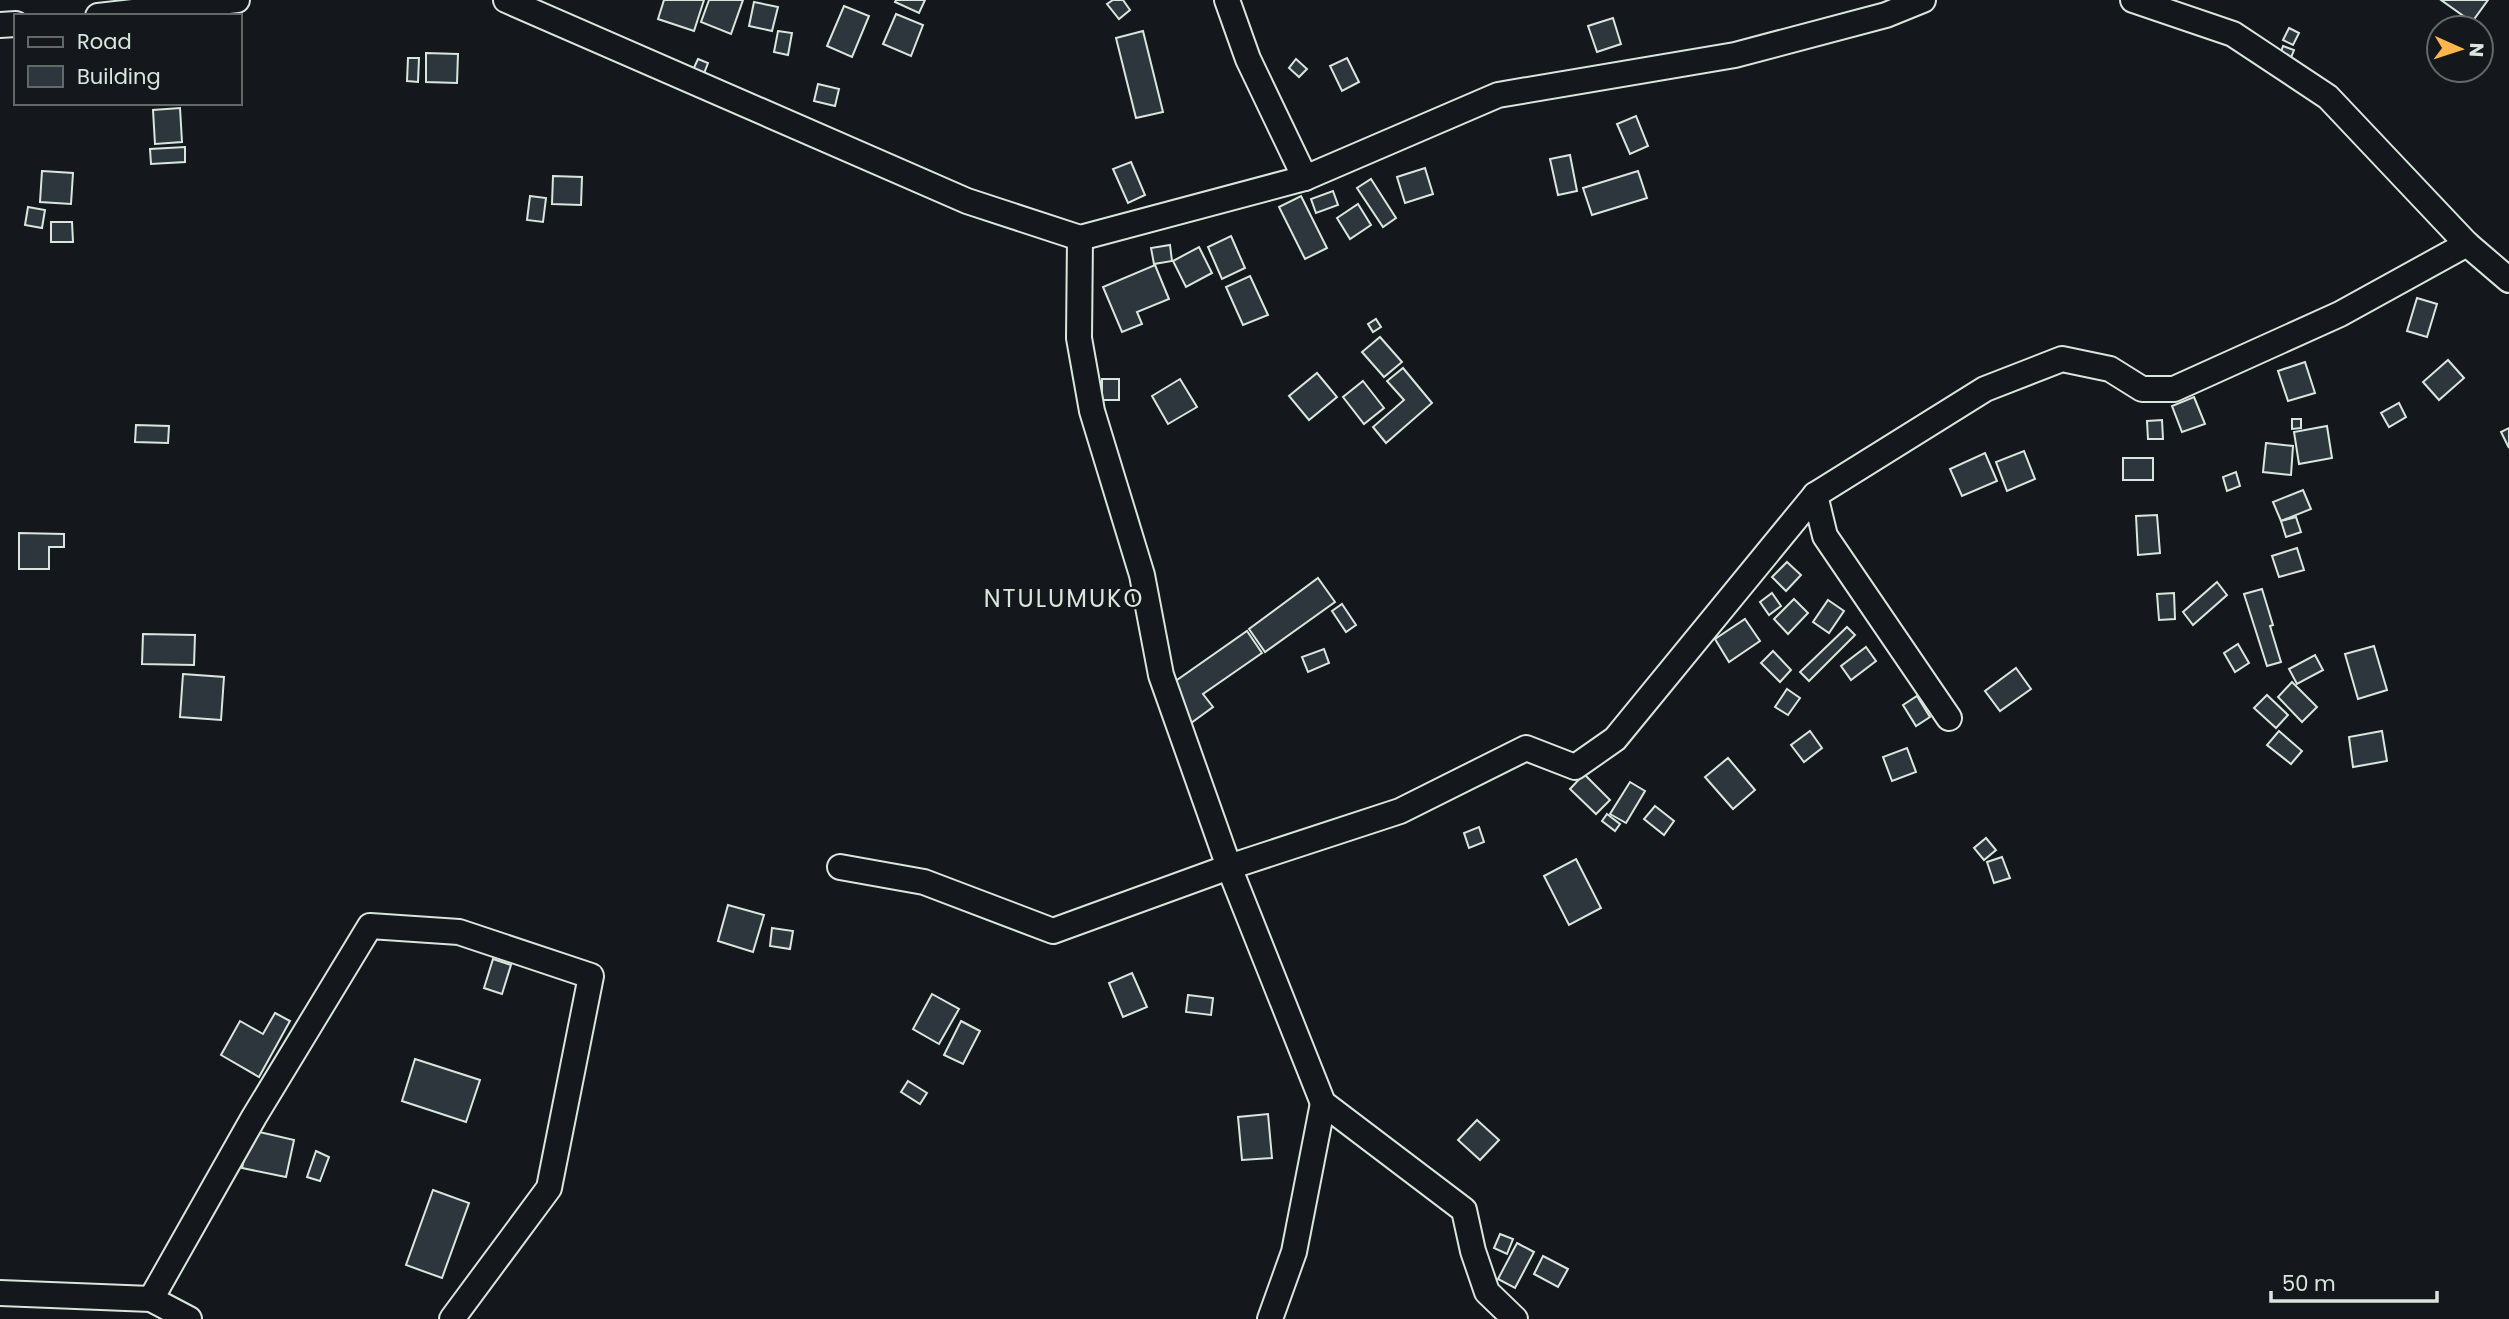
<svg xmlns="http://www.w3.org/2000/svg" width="2509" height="1319" font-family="Poppins,sans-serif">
	<rect width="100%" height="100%" fill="#14181c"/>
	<g fill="#2c363c" stroke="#d8e6dc" stroke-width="2">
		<path d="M664,0h40l-10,31 -36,-12z"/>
		<path d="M709,0h34l-12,34 -30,-12z"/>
		<path d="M896,0h29l-6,13 -24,-11z"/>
		<path d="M1113,0h10l7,10 -11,9 -12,-15z"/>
		<path d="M2441,0h47l-16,22z"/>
		<path d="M754,2l24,5 -6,24 -23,-5z"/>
		<path d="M844,6l25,10 -17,41 -25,-11z"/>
		<path d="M896,14l27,11 -12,31 -28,-12z"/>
		<path d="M1613,18l8,26 -24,8 -9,-26z"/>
		<path d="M2289,28l10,5 -6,12 -10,-5z"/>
		<path d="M778,31l14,2 -4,22 -14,-3z"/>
		<path d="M1143,31l20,81 -27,6 -20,-80z"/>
		<path d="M2283,46l11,4 -4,10 -10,-5z"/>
		<path d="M426,53l32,1 -1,29 -31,-1z"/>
		<path d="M408,58h11l-1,24 -11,-1z"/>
		<path d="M1347,58l12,24 -17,9 -12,-25z"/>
		<path d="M698,59l10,4 -5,13 -11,-4z"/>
		<path d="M1296,59l11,10 -8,8 -10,-9z"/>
		<path d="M818,84l21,5 -4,17 -21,-5z"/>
		<path d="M180,108l2,34 -27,2 -2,-34z"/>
		<path d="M1636,116l12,30 -18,8 -13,-30z"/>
		<path d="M185,147v15l-34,2 -1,-15z"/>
		<path d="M1570,155l7,36 -19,4 -8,-36z"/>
		<path d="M1131,162l14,33 -17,8 -15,-34z"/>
		<path d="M1425,168l8,26 -28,9 -8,-26z"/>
		<path d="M42,171l31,2 -2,31 -31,-2z"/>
		<path d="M1638,171l9,27 -55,17 -9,-27z"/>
		<path d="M553,176l29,1 -1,28 -29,-1z"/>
		<path d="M1371,179l25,39 -13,9 -26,-39z"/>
		<path d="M1333,191l5,14 -22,8 -5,-14z"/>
		<path d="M530,196l16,2 -3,24 -16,-2z"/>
		<path d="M1301,196l26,52 -22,11 -26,-52z"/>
		<path d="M1358,204l13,21 -21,14 -13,-21z"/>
		<path d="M28,207l17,3 -3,18 -17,-3z"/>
		<path d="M51,222h21l1,20h-22z"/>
		<path d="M1231,236l14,32 -23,11 -14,-32z"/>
		<path d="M1170,245l2,16 -18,3 -3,-16z"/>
		<path d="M1199,247l13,26 -26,14 -13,-26z"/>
		<path d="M1155,265l14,34 -32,13 5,12 -20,8 -19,-45z"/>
		<path d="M1250,276l18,39 -25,10 -17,-38z"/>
		<path d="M2417,298l20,6 -10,33 -20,-6z"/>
		<path d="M1376,319l5,8 -8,5 -5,-8z"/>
		<path d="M1380,337l22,25 -18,15 -22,-25z"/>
		<path d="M2448,360l16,18 -25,22 -16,-18z"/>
		<path d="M2305,362l10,31 -27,8 -10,-30z"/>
		<path d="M1403,368l29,35 -46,40 -13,-16 31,-27 -17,-19z"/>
		<path d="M1317,373l20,24 -28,23 -20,-24z"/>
		<rect x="1102" y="379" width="17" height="21"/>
		<path d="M1180,379l17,28 -29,17 -16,-28z"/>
		<path d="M1363,381l21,27 -20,16 -21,-27z"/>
		<path d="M2194,397l11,27 -23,8 -10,-26z"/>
		<path d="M2399,403l7,14 -17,10 -8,-14z"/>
		<path d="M2292,419h9v9l-9,1z"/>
		<path d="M2162,420l1,19h-15l-1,-18z"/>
		<path d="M136,425l33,1 -1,17 -33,-1z"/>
		<path d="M2327,426l5,32 -33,6 -5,-32z"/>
		<path d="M2509,428v20l-8,-16z"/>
		<path d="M2266,443l27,3 -2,29 -28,-3z"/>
		<path d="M2024,451l11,28 -28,12 -11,-29z"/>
		<path d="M1985,453l12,28 -35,15 -12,-27z"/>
		<rect x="2123" y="458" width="30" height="22"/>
		<path d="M2236,472l4,14 -13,5 -4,-14z"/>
		<path d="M2303,490l8,19 -30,12 -8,-19z"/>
		<path d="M2157,515l3,38 -22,2 -2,-39z"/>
		<path d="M2296,517l5,15 -15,5 -5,-16z"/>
		<path d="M19,533l45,1v13h-15v22h-30z"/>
		<path d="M2297,548l7,22 -25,7 -7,-21z"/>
		<path d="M1787,562l14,13 -15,16 -14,-14z"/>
		<path d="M1318,578l17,24 -70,50 -16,-23z"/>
		<path d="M2217,582l10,13 -34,30 -10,-13z"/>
		<path d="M2262,589l11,36 -3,1 11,36 -14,4 -23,-72z"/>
		<path d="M1772,593l9,13 -12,9 -9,-13z"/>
		<path d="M2174,593l1,26 -16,1 -2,-26z"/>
		<path d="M1794,599l14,14 -20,21 -14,-15z"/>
		<path d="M1828,600l16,11 -15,22 -16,-11z"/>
		<path d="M1342,604l14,21 -10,7 -14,-21z"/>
		<path d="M1745,619l15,22 -31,21 -14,-23z"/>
		<path d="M1847,627l8,8 -46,46 -9,-9z"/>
		<path d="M1247,631l15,22 -59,41 10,13 -22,16 -24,-36z"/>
		<path d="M143,634l52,1 -1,30 -52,-1z"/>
		<path d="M2238,644l11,19 -14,9 -11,-19z"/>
		<path d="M2374,646l13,44 -29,9 -13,-45z"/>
		<path d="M1866,647l10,14 -25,19 -10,-14z"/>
		<path d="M1324,649l5,14 -21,9 -6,-15z"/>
		<path d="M1773,651l18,19 -11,12 -19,-19z"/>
		<path d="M2315,655l8,15 -26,14 -8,-15z"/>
		<path d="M2016,668l15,21 -31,22 -15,-20z"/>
		<path d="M183,674l41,3 -3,43 -41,-3z"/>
		<path d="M2292,682l25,25 -15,15 -24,-25z"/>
		<path d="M1787,689l13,9 -12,17 -13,-8z"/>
		<path d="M2267,695l21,20 -12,13 -22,-20z"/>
		<path d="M1917,696l13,21 -14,9 -13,-21z"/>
		<path d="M1810,731l12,17 -18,14 -13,-17z"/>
		<path d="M2279,731l23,20 -11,13 -24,-19z"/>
		<path d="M2382,731l5,30 -34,6 -4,-30z"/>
		<path d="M1907,748l9,24 -24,9 -9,-24z"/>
		<path d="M1728,758l27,32 -22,19 -28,-32z"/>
		<path d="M1584,774l26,26 -14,14 -26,-25z"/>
		<path d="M1630,782l15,9 -19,32 -16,-9z"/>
		<path d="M1655,806l19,15 -10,14 -20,-16z"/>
		<path d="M1607,814l13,10 -5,7 -13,-10z"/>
		<path d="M1479,827l5,15 -15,6 -5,-15z"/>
		<path d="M1986,838l10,12 -12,10 -10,-12z"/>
		<path d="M2002,857l8,21 -16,5 -7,-21z"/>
		<path d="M1576,859l25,49 -32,17 -25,-49z"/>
		<path d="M728,905l36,10 -11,37 -35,-11z"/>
		<path d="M772,928l21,3 -3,18 -20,-3z"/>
		<path d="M493,959l18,6 -9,29 -18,-6z"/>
		<path d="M1132,973l15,34 -24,10 -14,-34z"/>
		<path d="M932,994l27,15 -20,35 -26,-15z"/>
		<path d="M1188,995l25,3 -2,17 -25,-3z"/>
		<path d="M275,1013l15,8 -31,56 -38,-22 19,-34 23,13z"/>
		<path d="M961,1021l19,10 -17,33 -19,-9z"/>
		<path d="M415,1059l65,21 -14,42 -64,-21z"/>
		<path d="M908,1081l19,12 -7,11 -19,-12z"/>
		<path d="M1268,1114l4,44 -30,2 -4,-43z"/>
		<path d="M1477,1120l22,20 -19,20 -22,-20z"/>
		<path d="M251,1130l43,10 -8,37 -44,-9z"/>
		<path d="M316,1151l13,6 -9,24 -13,-4z"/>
		<path d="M433,1190l36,13 -27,75 -36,-13z"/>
		<path d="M1500,1234l13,5 -6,15 -13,-6z"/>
		<path d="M1517,1243l17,9 -19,36 -17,-9z"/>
		<path d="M1543,1256l25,13 -10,18 -24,-13z"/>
	</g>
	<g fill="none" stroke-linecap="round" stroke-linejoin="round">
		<g stroke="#d8e6dc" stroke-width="28">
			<g id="minor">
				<path d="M506,0l461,201 113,37 225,-60 193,-83 237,-40 151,-40 37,-15"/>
				<path d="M1227,0l21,59 57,119"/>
				<path d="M2133,0l100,34 95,63 139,147 42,36"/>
				<path d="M98,16l139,-16"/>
				<path d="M0,25l16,-1"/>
				<path d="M1080,238l-1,100 13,73 50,164 19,100 68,192 94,236 141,107 9,41 14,41 28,27"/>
				<path d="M1949,718l-124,-182 -10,-41 170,-106 77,-30 48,10 32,20h32l166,-75 127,-70"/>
				<path d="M840,867l84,15 129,49 176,-64 171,-56 126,-63 49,19 40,-28 200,-244"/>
				<path d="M0,1293l151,6 38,20"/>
				<path d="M151,1299l103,-182 116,-191 89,6 132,44 -42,212 -97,131"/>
				<path d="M1270,1319l24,-67 29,-149"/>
			</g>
		</g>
		<use href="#minor" stroke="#14181c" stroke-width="24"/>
	</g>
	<g text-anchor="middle" stroke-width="5" stroke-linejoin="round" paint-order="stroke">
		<g font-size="24" letter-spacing="2" fill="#d8e6dc" stroke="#14181c">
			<text x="1064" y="607">NTULUMUKO</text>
		</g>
	</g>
	<rect x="14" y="14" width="228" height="91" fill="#14181c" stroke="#626a69" stroke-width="2"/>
	<rect x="28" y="37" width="35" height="10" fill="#14181c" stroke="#626a69" stroke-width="2"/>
	<text x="77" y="49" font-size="21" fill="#d8e6dc">Road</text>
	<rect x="28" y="66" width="35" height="21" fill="#2c363c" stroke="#626a69" stroke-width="2"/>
	<text x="77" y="84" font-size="21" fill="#d8e6dc">Building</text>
	<g transform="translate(2460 49) rotate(93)"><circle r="33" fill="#14181c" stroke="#626a69" stroke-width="2"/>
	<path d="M0-5L12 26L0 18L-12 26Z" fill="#ffb74d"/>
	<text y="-10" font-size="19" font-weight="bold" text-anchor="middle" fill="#d8e6dc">N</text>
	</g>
	<path d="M2271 1291v10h166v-10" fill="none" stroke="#d8e6dc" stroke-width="3.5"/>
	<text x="2282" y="1291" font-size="21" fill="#d8e6dc" stroke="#14181c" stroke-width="5" paint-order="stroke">50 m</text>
</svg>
